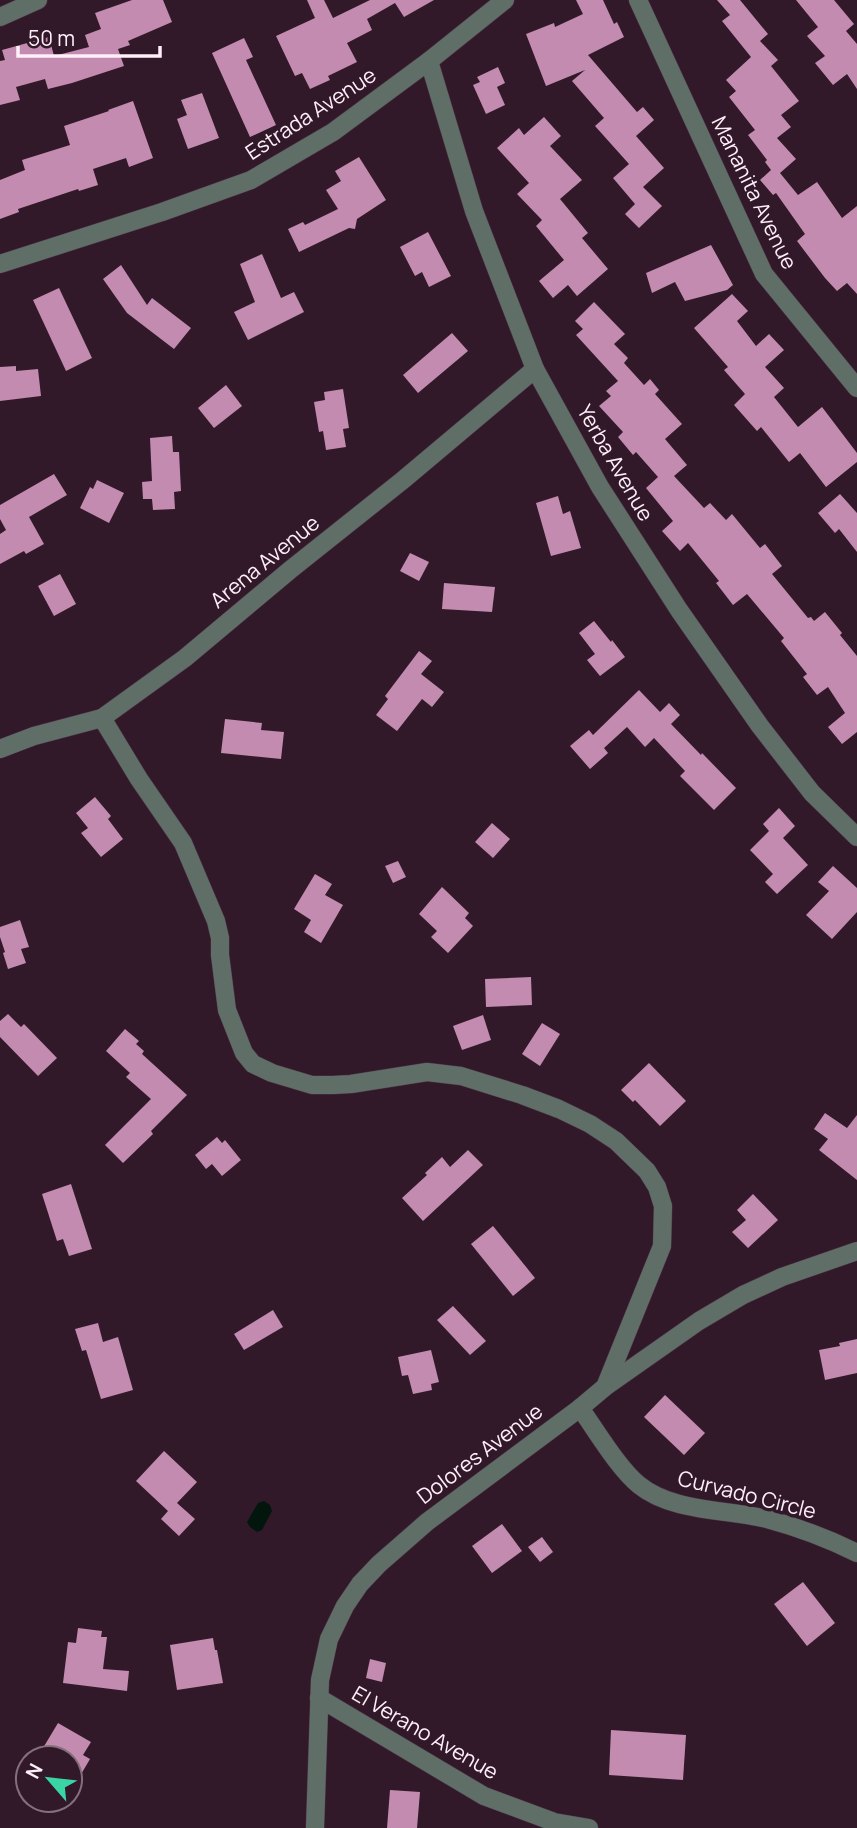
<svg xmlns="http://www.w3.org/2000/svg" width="857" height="1828" font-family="Manrope,sans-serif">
	<rect width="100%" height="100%" fill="#32192a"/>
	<path fill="#02160e" d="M264,1501l6,4 2,6 -10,19 -5,2 -7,-5 -3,-5 11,-19z"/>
	<g fill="#c28baf">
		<path d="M132,0h31l9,22 -44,19 2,4 -12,4 6,17 -52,17 -24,6 -3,-10 -29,8 4,13 -20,5v-44l5,-1 -3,-10 47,-13 5,19 35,-9 -4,-12 16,-6 -6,-16z"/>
		<path d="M307,0h17l9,18 37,-18h64l-30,17 -9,-14 -28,16 5,11 -25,13 10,19 -29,14 2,4 -20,9 -8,-16 -7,3 -19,-40 39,-18z"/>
		<path d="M576,0h27l11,24 3,-2 7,15 -36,18 49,57 6,-5 11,13 -18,16 28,32 -21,19 19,19 -23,22 -14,-14 10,-10 -22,-26 16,-14 -34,-38 9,-8 -32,-37 13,-11 -39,16 -20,-52 28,-11 1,4 28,-13z"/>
		<path d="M717,0h23l28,34 -8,7 18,19 -7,6 28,35 -18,14 10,12 -14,11 19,21 -16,14 18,22 19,-13 25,36 15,-12v88l-10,-11 -10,8 -12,-13 -28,-37 8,-7 -29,-41 -3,2 -13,-15 11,-10 -6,-8 2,-2 -19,-25 7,-5 -26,-33 7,-6 -10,-11 25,-23 -29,-36 8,-6z"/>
		<path d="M796,0h38l20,24 -8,7 11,13v45l-10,-15 -14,11 -18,-22 10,-7 -18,-20 11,-9z"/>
		<path d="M244,38l9,19 -7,3 30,65 -26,12 -38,-84z"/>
		<path d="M498,67l7,16 -8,4 8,18 -19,9 -13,-29 7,-3 -3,-5z"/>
		<path d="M202,93l17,45 -31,11 -11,-30 10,-4 -6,-15z"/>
		<path d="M133,101l20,57 -24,9 -3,-9 -33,11 5,16 -19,6 -1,-2 -60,20 1,3 -19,7v-39l25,-10 -3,-10 48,-15 -6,-19 45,-15 -1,-1z"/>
		<path d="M544,117l17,19 -11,10 32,34 -22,19 28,34 -6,5 26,31 -31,27 -9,-11 -15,13 -14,-17 25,-21 -28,-34 6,-6 -25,-26 12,-11 -32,-35 22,-20 5,7z"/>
		<path d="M359,157l27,43 -29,19 -2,10 -6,-1 -50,24 -11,-23 15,-7 2,3 33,-16 -12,-19 15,-9 -6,-10z"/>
		<path d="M428,232l23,44 -22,11 -7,-15 -7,4 -15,-29z"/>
		<path d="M711,245l22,40 -6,5 -42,11 -10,-19 -23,11 -6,-20z"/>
		<path d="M262,254l19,44 13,-6 10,20 -56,28 -14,-28 21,-10 -15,-38z"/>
		<path d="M121,265l26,40 5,-7 39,30 -17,21 -47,-36 -24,-34z"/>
		<path d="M59,288l33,70 -26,13 -33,-71z"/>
		<path d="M732,294l16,17 -11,10 19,25 13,-12 15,16 -19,17 19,21 -10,9 24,30 24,-20 35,46v9l-31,25 -26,-34 -11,9 -28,-35 -4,4 -23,-26 11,-11 -21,-24 4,-3 -34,-39z"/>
		<path d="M594,302l31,32 -11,10 14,14 -4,5 20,22 6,-6 9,11 -4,4 27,30 -17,15 22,26 -13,11 30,32 6,-5 16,17 6,-6 28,34 5,-4 17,22 -10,8 36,44 3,-1 3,4 11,-9 17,21 -2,2 17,21v76l-15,12 -14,-17 17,-14 -17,-26 -11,8 -14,-18 4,-3 -26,-33 3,-3 -37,-44 -14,11 -17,-22 3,-2 -31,-38 -8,8 -18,-20 11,-10 -27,-33 12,-11 -22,-25 -3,3 -15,-18 5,-5 -24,-26 12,-10 -5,-5 12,-10 -42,-46 7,-6 -8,-8z"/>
		<path d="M452,333l16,18 -50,42 -15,-18z"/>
		<path d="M16,366v5l22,-2 3,27 -41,5v-34z"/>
		<path d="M226,385l16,21 -28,22 -16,-20z"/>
		<path d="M343,389l6,39 -6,1 3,18 -20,3 -3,-19 -4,1 -5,-30 11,-2 -1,-8z"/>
		<path d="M172,436l1,16h6l2,39 -7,1 1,17 -22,1 -1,-11h-9l-1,-17 10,-1 -2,-43z"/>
		<path d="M54,474l13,21 -38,22 15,27 -18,10 -2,-3 -24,13v-30l6,-4 -6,-11v-14z"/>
		<path d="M97,480l27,13 -15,30 -29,-15 10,-21 3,2z"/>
		<path d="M840,494l17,19v39l-18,-23 -4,4 -17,-20z"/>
		<path d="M558,496l5,18 7,-3 11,37 -30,8 -15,-53z"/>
		<path d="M410,553l19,9 -10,19 -19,-10z"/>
		<path d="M60,574l16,30 -22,12 -16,-30z"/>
		<path d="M444,583l51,4 -3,25 -50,-3z"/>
		<path d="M594,621l17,21 1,-2 13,17 -25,19 -13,-16 8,-6 -16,-21z"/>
		<path d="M419,651l13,10 -11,13 23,18 -12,15 -10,-8 -25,32 -21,-16 12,-16 -3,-3z"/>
		<path d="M639,690l21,22 9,-9 11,12 -9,9 30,31 1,-2 34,35 -22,22 -34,-34 5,-5 -31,-33 -9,9 -18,-20 -23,21 4,5 -18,16 -20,-23 19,-16 4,5z"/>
		<path d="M225,719l37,4 -1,7 23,2 -3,27 -60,-6z"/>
		<path d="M95,797l16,19 -3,3 15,20 -22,18 -20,-24 7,-5 -12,-15z"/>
		<path d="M779,808l16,18 -12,12 25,27 -31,29 -12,-12 8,-8 -23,-24 19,-19 -6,-7z"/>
		<path d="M492,823l18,16 -17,19 -18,-16z"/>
		<path d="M398,861l8,16 -13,6 -8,-17z"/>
		<path d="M833,866l24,22v24l-25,27 -26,-24 23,-24 -11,-9z"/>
		<path d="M315,874l17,10 -7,11 18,10 -22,38 -17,-11 7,-12 -17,-11z"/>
		<path d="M442,887l27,26 -4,5 8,8 -25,27 -17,-16 6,-6 -18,-17z"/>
		<path d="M20,920l9,27 -8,2 5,14 -18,6 -5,-16 2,-1 -5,-15v-10z"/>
		<path d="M531,977l1,28 -46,2 -1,-28z"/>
		<path d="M8,1014l13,13 3,-3 33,34 -19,18 -38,-39v-16z"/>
		<path d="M483,1015l8,25 -29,10 -9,-24z"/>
		<path d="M542,1023l18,11 -20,32 -18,-12z"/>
		<path d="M125,1029l14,12 -3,3 8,7 -2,3 45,41 -36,36 2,3 -30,29 -18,-18 46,-46 -25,-22 4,-4 -24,-22z"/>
		<path d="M649,1063l37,38 -26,25 -25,-26 -2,2 -12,-12z"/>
		<path d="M825,1113l22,15 10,-13v65l-38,-30 9,-11 -14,-10z"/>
		<path d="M217,1137l5,6 3,-3 16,20 -19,16 -10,-12 -6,5 -11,-14z"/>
		<path d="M468,1150l15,15 -60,56 -21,-23 25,-23 -2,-2 17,-16 8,10z"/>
		<path d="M71,1184l21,65 -23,7 -6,-17 -6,2 -15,-47z"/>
		<path d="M753,1194l25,26 -30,28 -16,-16 14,-12 -9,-10z"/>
		<path d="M493,1226l42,52 -22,18 -42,-52z"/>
		<path d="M453,1306l33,35 -16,14 -33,-35z"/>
		<path d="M273,1310l10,17 -39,23 -10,-16z"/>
		<path d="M98,1323l5,19 15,-5 15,53 -32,9 -15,-49 -4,1 -7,-22z"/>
		<path d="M857,1339v34l-32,7 -6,-30 21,-4 -1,-3z"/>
		<path d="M431,1350l8,32 -8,2 1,6 -19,4 -5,-19 -6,1 -4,-19z"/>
		<path d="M665,1395l40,38 -21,22 -40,-38z"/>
		<path d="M164,1451l33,31 -20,21 18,16 -16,17 -18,-17 7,-8 -32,-30z"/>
		<path d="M502,1524l20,27 -30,22 -20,-27z"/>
		<path d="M542,1537l11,15 -13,10 -12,-15z"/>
		<path d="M803,1582l32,41 -28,23 -33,-42z"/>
		<path d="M78,1628l24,3 -1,6h6l-4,32 26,2 -2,20 -64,-8 5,-41 8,1z"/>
		<path d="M213,1638l2,12h2l6,33 -46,7 -7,-45z"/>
		<path d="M370,1659l16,4 -4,19 -16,-4z"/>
		<path d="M58,1723l33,19 -8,13 7,4 -10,17 -7,-4 -3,5v-19h-33z"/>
		<path d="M611,1730l75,5 -3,45 -74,-5z"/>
		<path d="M390,1790l30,2 -3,36h-30z"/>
	</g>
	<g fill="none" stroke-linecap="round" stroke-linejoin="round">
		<g stroke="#4f3747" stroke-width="19">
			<g id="minor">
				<path d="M638,0l126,274 93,114"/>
				<path d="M0,17l38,-17"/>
				<path d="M429,61l45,150 61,158 65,118 79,123 81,116 52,67 45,44"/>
				<path d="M0,264l162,-52 89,-32 82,-48 96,-71 76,-61"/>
				<path d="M102,718l37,61 44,64 33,78 4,17v17l7,55 17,43 9,11 19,9 40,12h21l18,-1 76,-12 34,4 61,19 37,14 31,15 26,17 31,30 10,16 6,19 -1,40 -57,141"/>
				<path d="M0,749l34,-13 68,-18 83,-60 105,-88 113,-90 132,-111"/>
				<path d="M580,1408c16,22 38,60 59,77 33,27 87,24 128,34 30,8 62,20 90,34"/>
				<path d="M319,1698l165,98 70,26 35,6"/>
				<path d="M315,1828l5,-148 9,-41 16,-33 15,-22 19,-20 48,-42 153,-114 25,-21 94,-66 44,-26 39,-18 75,-26"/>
			</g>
		</g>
		<use href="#minor" stroke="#5f6f68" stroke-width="18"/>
	</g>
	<g text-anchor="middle" stroke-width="7" stroke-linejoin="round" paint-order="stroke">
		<g font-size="21" fill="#feeff8" stroke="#32192a">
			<text transform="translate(311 114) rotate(-33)" y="7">Estrada Avenue</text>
			<text transform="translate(754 193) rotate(64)" y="7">Mananita Avenue</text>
			<text transform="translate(615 463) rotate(60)" y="7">Yerba Avenue</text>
			<text transform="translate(265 562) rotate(-39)" y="7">Arena Avenue</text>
			<text transform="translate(480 1454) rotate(-37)" y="7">Dolores Avenue</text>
			<text transform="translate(747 1495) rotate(14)" y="7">Curvado Circle</text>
			<text transform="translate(425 1733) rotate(30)" y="7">El Verano Avenue</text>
		</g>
	</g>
	<g transform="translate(49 1779) rotate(298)"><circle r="33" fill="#32192a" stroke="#846f7c" stroke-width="2"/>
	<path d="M0-5L12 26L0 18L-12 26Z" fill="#3ad4a5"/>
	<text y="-10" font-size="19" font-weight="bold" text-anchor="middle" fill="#feeff8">N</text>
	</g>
	<path d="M18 46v10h142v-10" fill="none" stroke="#feeff8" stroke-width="3.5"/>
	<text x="28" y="46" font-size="21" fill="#feeff8" stroke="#32192a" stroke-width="5" paint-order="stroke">50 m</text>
</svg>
